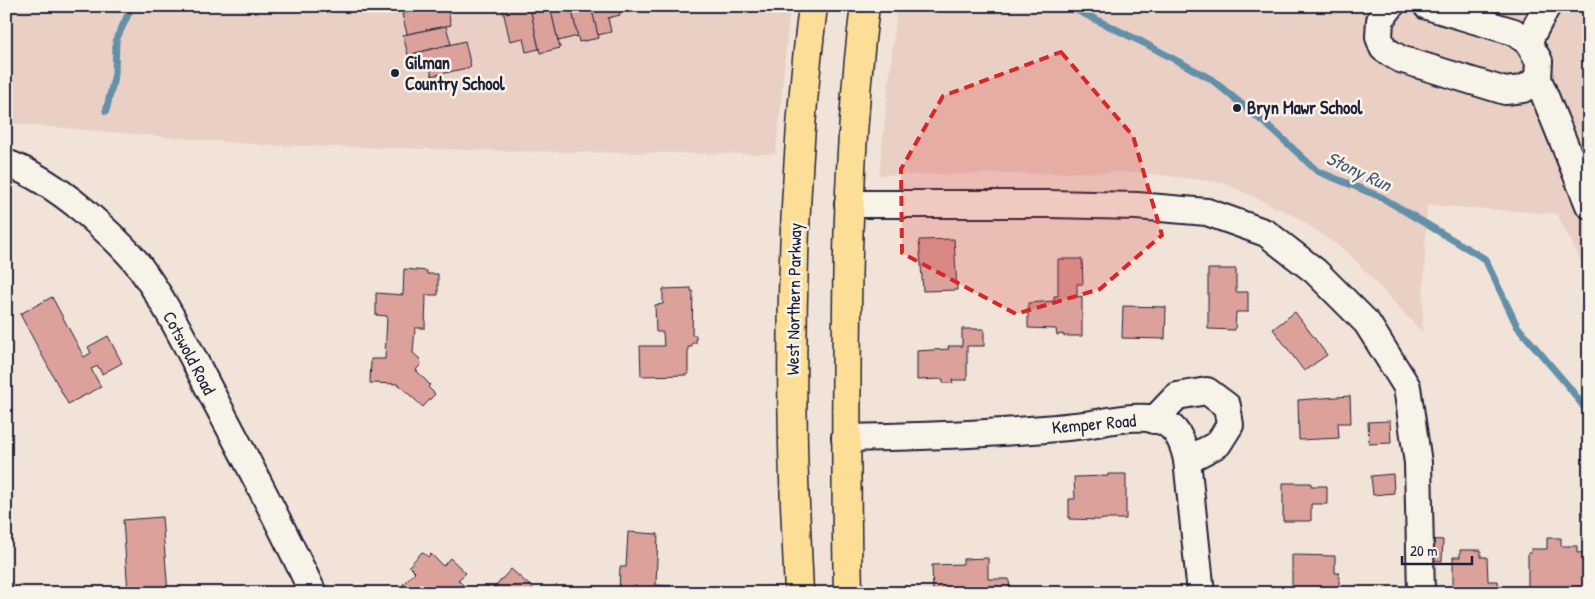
<svg xmlns="http://www.w3.org/2000/svg" width="1595" height="599" font-family="'Patrick Hand',sans-serif">
	<rect width="100%" height="100%" fill="#f1e3d8"/>
	<filter id="ink" filterUnits="userSpaceOnUse"><feTurbulence type="fractalNoise" baseFrequency=".02" numOctaves="2"/><feDisplacementMap in="SourceGraphic" scale="10" xChannelSelector="R" yChannelSelector="G"/><feConvolveMatrix kernelMatrix="1 2 1 2 8 2 1 2 1" color-interpolation-filters="sRGB"/></filter>
	<g filter="url(#ink)">
		<g fill="#eacfc5">
			<path d="M6,6h784l-14,148 -216,-2 -298,-7 -256,-22z"/>
			<path d="M897,6h692v271l-32,-63 -130,-9 -5,127 -75,-80 -50,-35 -73,-34 -86,-11 -259,3z"/>
		</g>
		<g fill="none" stroke-linecap="round" stroke-linejoin="round">
			<g stroke="#6490a9" stroke-width="7">
				<path d="M1068,6l76,37 67,36 62,51 44,41 64,26 104,62 32,67 52,61 20,27"/>
				<path d="M106,111l9,-37 1,-34 16,-34"/>
			</g>
		</g>
		<g fill="#dba19a" stroke="#22223b">
			<path d="M403,6h37l-35,7z"/>
			<path d="M440,6h7l4,19 -44,9 -5,-20z"/>
			<path d="M502,6h28l9,43 -13,3 -3,-14 -13,3z"/>
			<path d="M538,6h12l10,42 -20,5 -10,-45z"/>
			<path d="M550,6h21l7,30 -20,5z"/>
			<path d="M571,6h20l8,32 -20,4z"/>
			<path d="M591,6h27l2,9 -12,3 3,14 -13,3z"/>
			<path d="M1464,6h34l-2,9z"/>
			<path d="M446,26l5,18 -43,11 -5,-20z"/>
			<path d="M465,41l6,26 -39,9 -3,-11 -13,3 -4,-14z"/>
			<path d="M954,239l3,51 -34,1 -4,-51z"/>
			<path d="M1058,259h24l1,25h-6v13l5,-1v40h-19v-2l-6,1 -1,-6 -28,-1v-25l26,-2v-5h4z"/>
			<path d="M404,269l23,2v3h11v21h-12l-1,33h-10l-2,25 7,6 1,5 -5,6 14,15 -2,2 7,7 -12,13 -25,-23 -28,-1 1,-24h14l2,-43 -11,-1v-22l27,2z"/>
			<path d="M1208,269h28v23h12v20h-12l-1,18 -27,-1z"/>
			<path d="M691,288v3h2l-1,44h4v8h-4v4h-4v28l-47,1 -1,-30h24l-1,-14h-7l-1,-27 8,-1v-15z"/>
			<path d="M52,297l32,60 7,-4 -3,-6 20,-11 14,27 -20,11 -4,-8 -7,3 10,18 -33,17 -48,-90z"/>
			<path d="M1123,306l43,1 -1,32 -43,-1z"/>
			<path d="M1295,312l32,43 -23,16 -31,-42z"/>
			<path d="M962,329h22v17h-17v34h-15l1,3h-10v-4l-26,1v-29l32,-2 -1,-3h14z"/>
			<path d="M1350,396l1,27h-13l1,15 -40,2 -1,-40z"/>
			<path d="M1390,421l1,22 -22,1 -1,-22z"/>
			<path d="M1108,474h18v45h-24v1l-33,-1v-20h6l-1,-22 34,-1z"/>
			<path d="M1393,474l1,19 -21,2 -2,-19z"/>
			<path d="M1283,483h28v3h16v18h-16v17h-28z"/>
			<path d="M162,517l6,76h-40l-5,-73z"/>
			<path d="M628,532l30,2 -2,51 18,1v6l23,1h-78l1,-26h6z"/>
			<path d="M1547,538h14v8h16v7l12,-1v37h-41v4h-20v-40h3v-4h16z"/>
			<path d="M1427,539l16,1 -1,21 -15,-1z"/>
			<path d="M1460,550h21v7h6l1,24h10l1,12h-46v-36h7z"/>
			<path d="M422,552l6,5 3,-3 12,12 7,-8 16,15 -8,7 13,13h-58l-10,-9 12,-12 -6,-6z"/>
			<path d="M1292,555l43,1v17h4v20h-29v-4h-18z"/>
			<path d="M988,558v21h21l1,14h-77l-1,-28 31,-1v-5z"/>
			<path d="M511,569l26,23v1h-38l-5,-5z"/>
		</g>
		<g fill="none" stroke-linecap="round" stroke-linejoin="round">
			<g stroke="#22223b" stroke-width="30">
				<g id="minor">
					<path d="M1391,6l-11,14 -1,17 4,11 7,5 10,6 105,32 18,-2 15,-10"/>
					<path d="M1427,6l87,26 14,10 11,19 -1,18 51,126"/>
					<path d="M1528,42l19,-36"/>
					<path d="M6,163c28,10 54,28 77,47 19,17 38,33 54,53 32,43 55,94 80,141 33,62 66,125 96,189"/>
					<path d="M848,204h201l88,2 70,6 59,21 49,38 52,52 40,64 11,76 3,130"/>
					<path d="M1154,420l23,-24 30,-5 20,15 3,19 -12,19 -31,16"/>
					<path d="M845,438c47,-1 94,-2 141,-5 33,-2 66,-4 99,-8 21,-3 59,-13 79,-3 14,7 20,23 23,38l14,133"/>
				</g>
			</g>
			<g stroke="#22223b" stroke-width="31">
				<g id="major">
					<path d="M799,593c-2,-49 -5,-99 -6,-148 -3,-146 2,-293 20,-439"/>
					<path d="M848,593c-2,-95 -2,-190 -1,-284 1,-102 5,-202 18,-303"/>
				</g>
			</g>
			<use href="#minor" stroke="#f7f3e8" stroke-width="26"/>
			<use href="#major" stroke="#fdde96" stroke-width="28"/>
		</g>
	</g>
	<path fill="#d62828" fill-opacity="0.2" stroke="#d62828" stroke-width="4" stroke-dasharray="10 6" stroke-linejoin="round" d="M1061,52l72,84 29,99 -62,54 -84,25 -114,-61 -1,-84 42,-73z"/>
	<g fill="#22223b" stroke="#f7f3e8" stroke-width="2">
		<circle cx="395" cy="73" r="5"/>
		<circle cx="1237" cy="108" r="5"/>
	</g>
	<g text-anchor="middle" stroke-width="5" stroke-linejoin="round" paint-order="stroke">
		<g font-size="18" font-weight="bold" fill="#22223b" stroke="#f7f3e8" text-anchor="start">
			<text x="405" y="69">Gilman<tspan x="405" dy="21">Country School</tspan></text>
			<text x="1247" y="114">Bryn Mawr School</text>
		</g>
		<g font-size="18" fill="#22223b" stroke="#f7f3e8">
			<text transform="translate(794 299) rotate(-89)" y="6">West Northern Parkway</text>
			<text transform="translate(189 353) rotate(62)" y="6">Cotswold Road</text>
			<text transform="translate(1094 424) rotate(-5)" y="6">Kemper Road</text>
		</g>
		<g font-size="19" font-style="italic" fill="#435972" stroke="#f7f3e8">
			<text transform="translate(1359 171) rotate(25)" y="7">Stony Run</text>
		</g>
	</g>
	<rect width="1595" height="599" fill="none" stroke="#f7f3e8" stroke-width="25"/>
	<rect x="12" y="12" width="1570" height="574" fill="none" stroke="#22223b" stroke-width="2" filter="url(#ink)"/>
	<path d="M1402 556v8h70v-8" fill="none" stroke="#22223b" stroke-width="2.5"/>
	<text x="1410" y="556" font-size="15" fill="#22223b" stroke="#f7f3e8" stroke-width="4" paint-order="stroke">20 m</text>
</svg>
